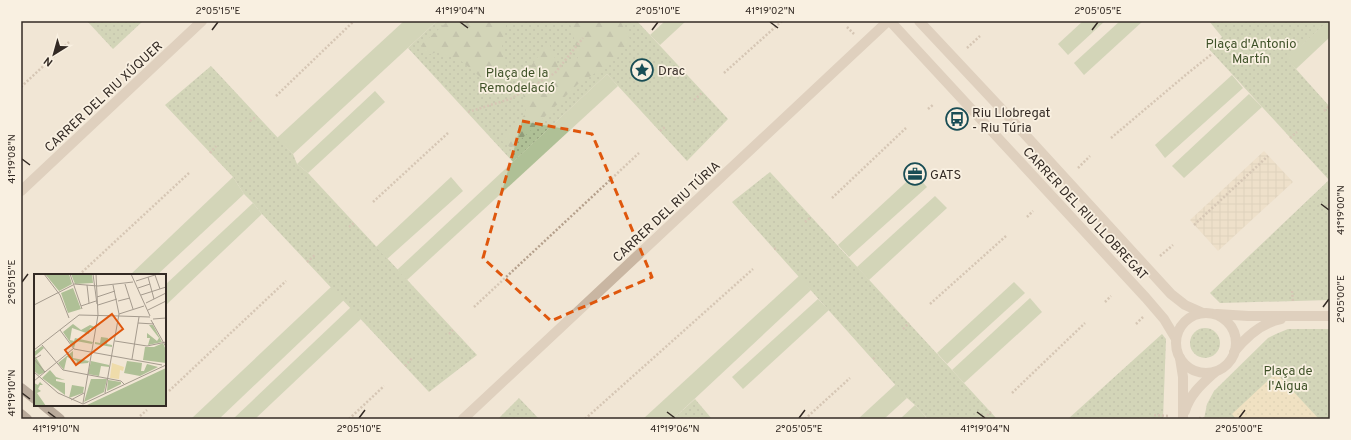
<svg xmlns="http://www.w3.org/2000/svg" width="1351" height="440" font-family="Overpass,sans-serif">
	<defs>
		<pattern id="grass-dots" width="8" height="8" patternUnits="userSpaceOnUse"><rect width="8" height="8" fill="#afc096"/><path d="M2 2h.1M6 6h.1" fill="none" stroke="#8f9c7a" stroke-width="1.8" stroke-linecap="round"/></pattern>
		<pattern id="forest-firs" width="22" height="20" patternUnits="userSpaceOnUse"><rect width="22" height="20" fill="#afc096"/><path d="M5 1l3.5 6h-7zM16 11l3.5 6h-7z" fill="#8f9c7a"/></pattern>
		<pattern id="sand-dots" width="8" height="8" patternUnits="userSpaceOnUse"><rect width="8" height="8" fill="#efdcaa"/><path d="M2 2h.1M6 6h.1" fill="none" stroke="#cdbd92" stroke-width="1.8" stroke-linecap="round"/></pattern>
		<pattern id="plaza-grid" width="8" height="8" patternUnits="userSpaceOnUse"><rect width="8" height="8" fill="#ead9bc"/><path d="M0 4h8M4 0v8" fill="none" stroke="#c9baa1"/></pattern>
	</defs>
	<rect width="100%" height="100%" fill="#f1e6d5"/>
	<g fill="url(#grass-dots)">
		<path d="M87,21h56l-30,28z"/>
		<path d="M437,21h200l91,98 -41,42 -80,-87 -94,88 -105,-114z"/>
		<path d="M1209,21h119l-41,38 43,48v193l-110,3 -10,-10 119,-113 -120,-131 13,-12z"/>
		<path d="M211,66l82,88 4,10 11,9 169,182 -48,37 -167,-178 -9,-11 -9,-9 -11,-17 -68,-72z"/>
		<path d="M770,172l227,247h-69l-13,-14 -8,-7 -175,-196z"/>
		<circle cx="1205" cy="343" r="15"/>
		<path d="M1288,329h42v90h-126l3,-15 7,-13 54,-53 8,-4z"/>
		<path d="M1162,334l4,5 -3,80h-95z"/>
		<path d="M519,398l20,21h-41z"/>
		<path d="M695,399l17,20h-39z"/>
	</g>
	<g fill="url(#forest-firs)">
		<path d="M448,21h59l-5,25 2,16 9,21 -28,-2 -25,-21 -23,-8 -13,4 -2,-12z"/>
		<path d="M568,21h52l10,18 -12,18 -18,13 -22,14 -51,50 -16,14 -9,-7 24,-28 -4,-26 8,-20 19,-24 10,26 19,-11 -6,-30z"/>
	</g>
	<path fill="url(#sand-dots)" d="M1276,373l43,46h-83l-4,-5z"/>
	<g fill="#afc096">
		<path d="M404,21h33l-144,133 -16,-16z"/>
		<path d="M665,21h21l-26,24 -10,-10z"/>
		<path d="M1083,21h22l-37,34 -10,-11z"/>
		<path d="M1120,21h23l-59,54 -10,-12z"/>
		<path d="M1328,21h2v16l-34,32 -10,-10z"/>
		<path d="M607,74l11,12 -211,194 -10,-10z"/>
		<path d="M1232,75l11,13 -78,70 -10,-13z"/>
		<path d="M375,91l10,11 -77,71 -11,-9z"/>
		<path d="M1249,94l13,13 -78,71 -12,-12z"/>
		<path d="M915,174l12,13 -78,70 -11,-12z"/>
		<path d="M233,177l11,17 -87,81h-27z"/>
		<path d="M451,177l12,14 -76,68 -11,-12z"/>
		<path d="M935,196l12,12 -78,72 -12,-13z"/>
		<path d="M253,203l9,11 -97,92v-21z"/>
		<path d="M799,276l12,14 -138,129h-30z"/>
		<path d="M1014,282l11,11 -78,71 -10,-11z"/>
		<path d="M331,287l13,13 -125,119h-28z"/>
		<path d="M1030,298l12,14 -78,71 -12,-13z"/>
		<path d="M818,299l11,11 -86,79 -11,-12z"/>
		<path d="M351,307l10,12 -106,100h-22z"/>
		<path d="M896,384l11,14 -23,21h-26z"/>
		<path d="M915,405l11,12 -3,2h-23z"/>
	</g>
	<path fill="url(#plaza-grid)" d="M1264,151l29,31 -75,69 -28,-31z"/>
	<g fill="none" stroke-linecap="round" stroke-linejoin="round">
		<g stroke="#b5a08c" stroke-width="2.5" stroke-dasharray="2 2" stroke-linecap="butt">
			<path d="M88,22l2,-1"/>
			<path d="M847,27l7,7"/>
			<path d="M967,48l13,-12"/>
			<path d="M724,73l58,-52"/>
			<path d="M21,87l48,-45"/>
			<path d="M276,96l78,-75"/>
			<path d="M694,100l9,-8"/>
			<path d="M928,109l6,-5"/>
			<path d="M1324,111l5,-5"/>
			<path d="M468,112l42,-13 45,-26 28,-35"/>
			<path d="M250,121l7,-5"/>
			<path d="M660,131l5,-4"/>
			<path d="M1111,138l77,-65 24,-19"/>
			<path d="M1290,138l7,-6"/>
			<path d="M210,153l6,-7"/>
			<path d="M1078,168l12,-12"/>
			<path d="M832,198l74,-70"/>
			<path d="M373,202l75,-69"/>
			<path d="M1328,204l2,2"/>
			<path d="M1027,217l6,-6"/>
			<path d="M805,222l6,-5"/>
			<path d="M1194,225l74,-69"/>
			<path d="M349,227l5,-4"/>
			<path d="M774,249l3,-1"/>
			<path d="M1160,256l13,-11"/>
			<path d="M307,262l9,-8"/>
			<path d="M79,275l110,-102"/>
			<path d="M1292,291l1,10"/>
			<path d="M1105,302l6,-6"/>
			<path d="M930,304l76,-68"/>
			<path d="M474,307l165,-154"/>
			<path d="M1136,324l7,-7"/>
			<path d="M903,329l6,-6"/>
			<path d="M449,334l4,-4"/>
			<path d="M873,359l3,-3"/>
			<path d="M405,366l8,-9"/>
			<path d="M169,391l117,-110"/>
			<path d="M1012,393l73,-70"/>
			<path d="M1154,415l14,1"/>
			<path d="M140,416l7,-6"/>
			<path d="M984,418l7,-6"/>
			<path d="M1199,418l12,1"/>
			<path d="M349,419l35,-33"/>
			<path d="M585,419l168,-150"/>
			<path d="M805,419l45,-41"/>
		</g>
		<g stroke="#c9b6a2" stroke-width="10">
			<path d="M890,21l256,277 18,21 12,20"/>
			<path d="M919,21l90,96 162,177 14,11 18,8"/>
			<path d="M21,191l181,-170"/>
			<circle cx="1206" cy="343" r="30"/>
			<path d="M1217,314l31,2h82"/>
			<path d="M1234,352c12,-15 27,-29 47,-33"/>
			<path d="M1180,358l3,19v42"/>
			<path d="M1185,411c5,-17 17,-27 30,-39"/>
			<path d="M463,419l425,-398"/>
		</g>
		<g stroke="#766255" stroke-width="10">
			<path d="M21,388l14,11"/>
			<path d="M43,405l17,14"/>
			<path d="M21,414l6,5"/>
		</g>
	</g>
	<path d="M0 0H1351V440H0ZM522,121l70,13 60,143 -101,44 -68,-63z" fill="#f1e6d5" fill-opacity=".55" fill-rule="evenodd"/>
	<path fill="none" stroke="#df570d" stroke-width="3" stroke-dasharray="8 5" stroke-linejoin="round" d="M522,121l70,13 60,143 -101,44 -68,-63z"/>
	<path fill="none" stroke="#332a24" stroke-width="1.5" d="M460,22l8,6M770,22l8,6M212,30l6,-8M652,30l6,-8M1092,30l6,-8M22,159l8,6M1321,204l8,6M22,282l6,-8M1323,307l6,-8M22,393l8,6M48,412l8,6M667,412l8,6M977,412l8,6M359,418l6,-8M799,418l6,-8M1239,418l6,-8"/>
	<defs>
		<g id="sight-ring" transform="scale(1.15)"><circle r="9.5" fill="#f9f0e1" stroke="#194d55" stroke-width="1.5"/><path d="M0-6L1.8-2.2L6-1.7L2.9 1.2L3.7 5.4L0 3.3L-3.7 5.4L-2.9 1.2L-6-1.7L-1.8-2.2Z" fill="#194d55"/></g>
		<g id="bus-ring" transform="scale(1.15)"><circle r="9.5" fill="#f9f0e1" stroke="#194d55" stroke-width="1.5"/><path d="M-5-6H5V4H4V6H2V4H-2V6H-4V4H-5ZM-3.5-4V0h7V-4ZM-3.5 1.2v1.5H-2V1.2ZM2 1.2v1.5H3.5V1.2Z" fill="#194d55"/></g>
		<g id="office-ring" transform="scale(1.15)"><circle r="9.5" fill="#f9f0e1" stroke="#194d55" stroke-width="1.5"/><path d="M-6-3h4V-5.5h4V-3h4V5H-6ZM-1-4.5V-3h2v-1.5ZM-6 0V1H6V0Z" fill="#194d55"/></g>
	</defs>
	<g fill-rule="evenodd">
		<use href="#sight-ring" x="642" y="70"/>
		<use href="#bus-ring" x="957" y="119"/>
		<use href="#office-ring" x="915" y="174"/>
	</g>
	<g text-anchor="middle" stroke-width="3.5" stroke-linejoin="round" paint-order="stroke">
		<g font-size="13" fill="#3f5228" stroke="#f9f0e1">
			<text x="1251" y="48">Plaça d'Antonio<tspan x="1251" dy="15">Martín</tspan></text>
			<text x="517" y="77">Plaça de la<tspan x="517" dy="15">Remodelació</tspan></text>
			<text x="1288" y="375">Plaça de<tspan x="1288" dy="15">l'Aigua</tspan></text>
		</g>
		<g font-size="13" fill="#332a24" stroke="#f9f0e1" text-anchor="start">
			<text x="658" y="75">Drac</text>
			<text x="972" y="117">Riu Llobregat<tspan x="972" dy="15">- Riu Túria</tspan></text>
			<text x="930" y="179">GATS</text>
		</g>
		<g font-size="13" fill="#332a24" stroke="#f9f0e1">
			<text transform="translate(103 96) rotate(-43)" y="5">CARRER DEL RIU XÚQUER</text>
			<text transform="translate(666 211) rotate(-43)" y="5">CARRER DEL RIU TÚRIA</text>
			<text transform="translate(1086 213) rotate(47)" y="5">CARRER DEL RIU LLOBREGAT</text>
		</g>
	</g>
	<g transform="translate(34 274)">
		<rect width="132" height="132" fill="#f1e6d5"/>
		<path d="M37,0h21l1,9 -18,1zM39,50l8,6 9,-5 5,2v2l-5,-1 -1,6 -17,-6 -2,12 4,1 1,-3 18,4 -1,2 -16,-3 -2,7 -11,-16zM115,51h4l9,17 -14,3 2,-7h-3v-5l10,8 2,-3zM67,63l7,1 -1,6 5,1v2l-17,-3v-2l5,1zM8,72l2,2 -9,8 10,16 -6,3 -5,-4v-19zM39,77v7l16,3 -1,2 -12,1 1,-3 -10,-4 -3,13 -6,-7zM57,87l18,4v2l-8,-1 -2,10 -11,-2zM93,87l15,2 -1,8h3l3,-7 11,3 -18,9 -16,-3zM132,94v38l-79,-1zM16,96l6,7 9,3 -9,-1v2l9,2v12l-23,-17zM57,105h16l-3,13 -20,10zM74,106l13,2v2l-14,7zM6,108l3,3h-3l-2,4 3,2 -4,2 9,13h-12v-23l4,2zM38,111l12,2 -1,6 -14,5z" fill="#afc096"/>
		<path d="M78,89l12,4 -1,4 -3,-1 -1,9 -9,-1z" fill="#efdcaa"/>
		<path d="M11,0h24l3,10 -13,7zM39,14l8,21 -13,4 -7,-20zM129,69l3,7v13l-23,-3 2,-13h9z" fill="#afc096"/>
		<path fill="none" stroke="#a59b8e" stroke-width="1" d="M10,0l16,21 9,23M36,0l12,35M59,0l4,30M97,0l19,42M121,1l5,14M114,3l6,22M102,7l22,-7M40,10l24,2 35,-4M91,10l8,25M53,11l2,18M104,14l12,-4M107,21l25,-8M63,23l18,-6M84,27l12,-3M112,29l20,-10M0,31l39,-20M64,31l19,-6M47,32l15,-5M114,36l18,-9M85,40l25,-8M85,42l31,1M119,45l13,-1M117,46l15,27M104,49l16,1M26,56l14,19 88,16M81,67l32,5 19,-4M8,71l21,25 58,11 3,3M0,76l45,-35 40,1M7,81l-7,4 11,13M98,85l7,-42M0,98l24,21 25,11 83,-39M0,107l40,-33M71,119l14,-79 -6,-29M37,126l13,-7M49,129l15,-88 -2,-41"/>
		<path fill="#df570d" fill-opacity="0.15" stroke="#df570d" stroke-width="2" d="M78,40l11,15 -47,36 -11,-15z"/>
		<rect width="132" height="132" fill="none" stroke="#332a24" stroke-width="2"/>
	</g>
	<rect width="1351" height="440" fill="none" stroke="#f9f0e1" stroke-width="44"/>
	<g transform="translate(54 54) rotate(217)" stroke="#f9f0e1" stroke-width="3" paint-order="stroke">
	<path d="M0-3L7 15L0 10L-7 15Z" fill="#332a24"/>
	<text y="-6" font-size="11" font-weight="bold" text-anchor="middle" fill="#332a24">N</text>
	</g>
	<rect x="22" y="22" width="1307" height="396" fill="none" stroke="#332a24" stroke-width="1.5"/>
	<g font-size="10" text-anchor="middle" fill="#332a24">
		<text x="218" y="14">2°05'15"E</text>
		<text x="460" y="14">41°19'04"N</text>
		<text x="658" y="14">2°05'10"E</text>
		<text x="770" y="14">41°19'02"N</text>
		<text x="1098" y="14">2°05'05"E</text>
		<text transform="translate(11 159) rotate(-90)" y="4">41°19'08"N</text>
		<text transform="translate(1340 210) rotate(-90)" y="4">41°19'00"N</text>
		<text transform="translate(11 282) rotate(-90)" y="4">2°05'15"E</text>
		<text transform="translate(1340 299) rotate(-90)" y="4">2°05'00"E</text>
		<text transform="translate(11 393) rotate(-90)" y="4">41°19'10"N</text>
		<text x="56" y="432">41°19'10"N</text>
		<text x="359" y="432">2°05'10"E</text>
		<text x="675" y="432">41°19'06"N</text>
		<text x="799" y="432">2°05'05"E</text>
		<text x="985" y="432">41°19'04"N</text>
		<text x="1239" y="432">2°05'00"E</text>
	</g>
</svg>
